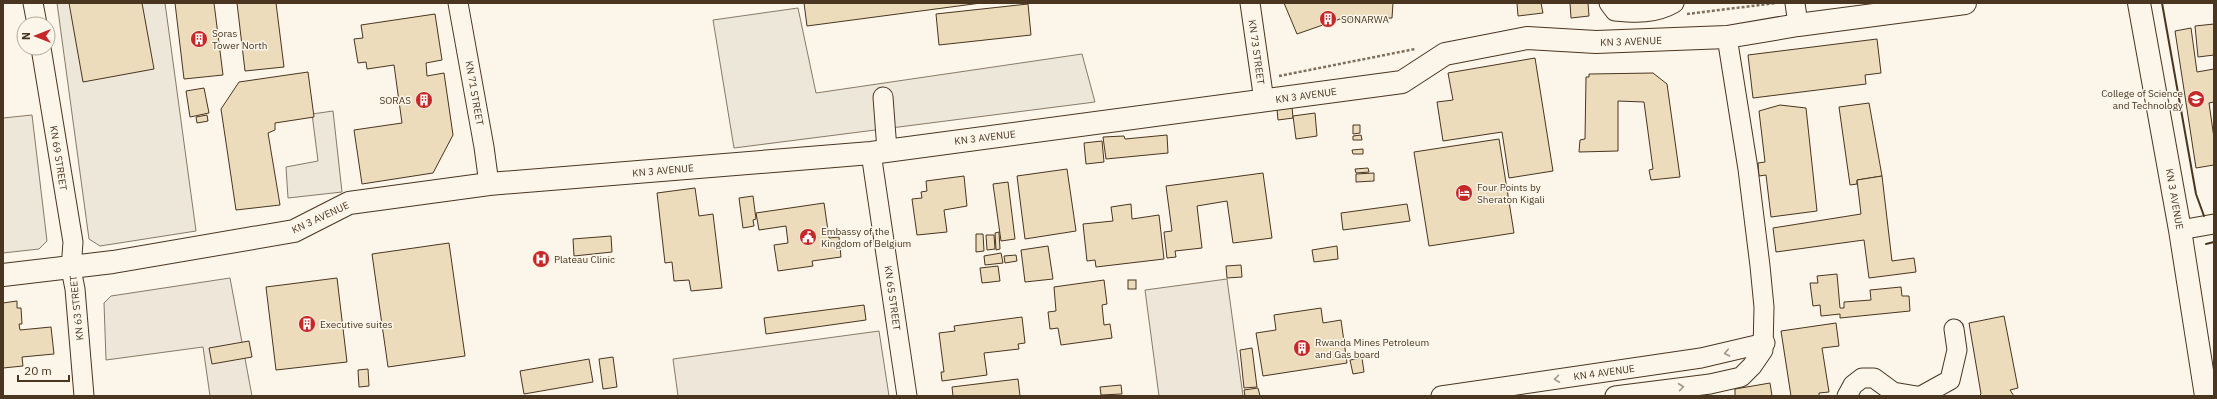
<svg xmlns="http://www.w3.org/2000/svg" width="2217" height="399" font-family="'IBM Plex Sans',sans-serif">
	<rect width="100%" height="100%" fill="#fbf6e9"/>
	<g fill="#ede6d9" stroke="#887966">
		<path d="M230,278l22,118h-42l-7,-49 -97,13 -2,-57 7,-7z"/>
		<path d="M1227,279l16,117h-84l-14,-106z"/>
		<path d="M879,331l10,65h-211l-5,-37z"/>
	</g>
	<g fill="#ede7d9" stroke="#887966">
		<path d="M57,3h108l31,228 -96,15 -11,-7z"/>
		<path d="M798,8l18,85 266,-39 13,48 -361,46 -21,-128z"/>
		<path d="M333,111l9,81 -54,6 -2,-31 32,-6 -6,-47z"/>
		<path d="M32,115l15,126 -8,8 -36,4v-135z"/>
	</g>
	<g fill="#ecdcbc" stroke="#4a3520">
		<path d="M69,3h73l12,66 -71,13z"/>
		<path d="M175,3h39l9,72 -39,4z"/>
		<path d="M237,3h39l8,64 -39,4z"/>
		<path d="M804,3h177l-174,23z"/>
		<path d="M1284,3h109l-1,15 -52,1 -43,15z"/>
		<path d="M1517,3h24l2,10 -25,3z"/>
		<path d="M1570,3h18l1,13 -18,2z"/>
		<path d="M1028,4l3,31 -92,10 -3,-31z"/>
		<path d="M435,14l7,46 -16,3 1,13 17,-3 9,62 -20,38 -71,11 -8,-54 48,-7 -8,-58 -27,4 -1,-7 -8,1 -4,-24 9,-1 -2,-13z"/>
		<path d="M2214,24v31l-16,2 -3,-31z"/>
		<path d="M2191,28l6,44 17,-3v33l-5,1 5,35v27l-18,3 -21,-137z"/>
		<path d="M1877,39l4,34 -16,2 1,9 -113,14 -5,-43z"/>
		<path d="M1535,58l18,113 -44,7 -7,-46 -59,9 -6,-39 16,-2 -5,-27z"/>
		<path d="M308,72l6,45 -39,6v7l-7,3 12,72 -44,5 -15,-101 18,-27z"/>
		<path d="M1653,73l14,11 13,93 -29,3 -2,-10 4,-1 -9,-67 -26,-1v50l-39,1 1,-12 5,-1 1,-62h3v-3z"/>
		<path d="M204,88l5,25 -19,4 -4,-26z"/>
		<path d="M1869,103l13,73 -25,4v4l-7,1 -11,-78z"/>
		<path d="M1780,105l26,3 11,103 -46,6 -5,-42 -7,1 -1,-13 7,-1 -6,-51z"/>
		<path d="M1292,107l1,11 -15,2 -1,-11z"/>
		<path d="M1315,113l2,23 -21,3 -3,-23z"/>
		<path d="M207,115l1,6 -11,2 -1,-6z"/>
		<path d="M1353,125h7v8l-7,1z"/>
		<path d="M1167,135l1,18 -62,6 -3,-22 21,-1 1,3z"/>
		<path d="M1361,135l1,5h-9v-4z"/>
		<path d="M1499,139l15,94 -85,13 -15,-94z"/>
		<path d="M1102,141l2,21 -18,2 -2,-21z"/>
		<path d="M1363,149v5h-10l-1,-4z"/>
		<path d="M1368,168l1,4 -13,1 -1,-4z"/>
		<path d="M1067,169l9,62 -51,8 -8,-63z"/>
		<path d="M1263,173l9,65 -39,5 -6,-42 -30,5 5,42 -27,3 1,6 -9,1 -3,-26 8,-1 -6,-45z"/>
		<path d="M1374,173v8l-18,1v-8z"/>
		<path d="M964,176l3,30 -23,4 3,22 -30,3 -5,-36 10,-1 -1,-6 6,-1 -1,-10z"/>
		<path d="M1882,176l10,85 22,-3 2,14 -47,6 -5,-38 -88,12 -3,-24 88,-14 -4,-34z"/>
		<path d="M1008,182l7,57 -14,2 -8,-57z"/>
		<path d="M695,188l4,28 14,-2 9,74 -31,3 -2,-11 -15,1 -2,-19 -7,1 -8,-70z"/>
		<path d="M753,196l3,23 -3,1 1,6 -11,2 -4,-30z"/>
		<path d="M824,203l5,35 10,-1 2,20 -29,4 1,5 -35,5 -4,-26 14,-2 -2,-17 -27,4 -3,-17z"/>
		<path d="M1131,204l1,15 27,-4 5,44 -68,8 -1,-7 -8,1 -4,-37 30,-3 -2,-14z"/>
		<path d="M1407,204l3,17 -67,9 -2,-17z"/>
		<path d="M999,232l1,17 -4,1 -1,-17z"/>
		<path d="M976,234h7l1,17 -8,1z"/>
		<path d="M986,235h8l1,14 -8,1z"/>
		<path d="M611,236l1,16 -38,4 -1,-17z"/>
		<path d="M449,243l16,113 -77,11 -16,-113z"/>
		<path d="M1048,246l5,33 -28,3 -4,-32z"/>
		<path d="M1337,246l1,13 -24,3 -2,-12z"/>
		<path d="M1001,253l2,10 -18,2 -1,-9z"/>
		<path d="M1016,255l1,6 -12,2 -1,-7z"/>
		<path d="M1241,265l1,12 -15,1 -1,-12z"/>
		<path d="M998,266l2,15 -18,2 -2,-15z"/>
		<path d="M1837,274l3,34h4v-6l27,-2 -1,-10 31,-3 1,9h7l1,15 -70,7v-4l-19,2 -1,-11 -7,1 -3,-23h8l-1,-7z"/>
		<path d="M337,278l10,84 -71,8 -10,-83z"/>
		<path d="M1104,280l3,24 -5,1 2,20 6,-1 2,14 -51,7 -3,-17 -8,1 -2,-17 8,-1 -2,-24z"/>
		<rect x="1128" y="280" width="8" height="9"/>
		<path d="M17,301v7h4l1,16h-3l1,6 31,-3 3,27 -32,3 1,9 -20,2v-65z"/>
		<path d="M864,305l2,15 -100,14 -2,-16z"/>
		<path d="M1321,308l2,15 18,-3 6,43 -84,13 -7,-43 20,-3 -2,-15z"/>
		<path d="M2004,316l14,72 -8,2 4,6h-35l2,-2 -12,-71z"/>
		<path d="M1022,317l3,26 -7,1 1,5 -35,4 3,22 -45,6 -1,-9h3l-5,-39 16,-2 -1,-5z"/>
		<path d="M1836,323l3,23 -17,2 7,44 -10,1v3h-28l-10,-65z"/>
		<path d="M249,341l3,16 -40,7 -3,-16z"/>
		<path d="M1252,348l5,39 -13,1 -4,-38z"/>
		<path d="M613,357l4,30 -14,2 -4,-30z"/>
		<path d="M1362,358l2,14 -11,2 -3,-14z"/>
		<path d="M589,359l4,23 -69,12 -4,-23z"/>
		<path d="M368,369l1,17 -10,1 -1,-17z"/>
		<path d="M1018,379l2,17h-67l-1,-9z"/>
		<path d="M1770,383l2,13h-37v-7z"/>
		<path d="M1121,385l1,9 -21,1 -1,-8z"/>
		<path d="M1258,388l2,8h-15l-1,-6z"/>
	</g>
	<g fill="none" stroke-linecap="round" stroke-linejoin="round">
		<g stroke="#4a3520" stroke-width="21">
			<g id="minor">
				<path d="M33,3l4,21"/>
				<path d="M458,3l26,144 5,37"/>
				<path d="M1250,3l14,98"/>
				<path d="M1609,3l6,8c21,2 40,3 59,-8"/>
				<path d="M1795,3l3,22"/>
				<path d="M41,48l32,194 -2,27 4,20 9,107"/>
				<path d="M883,97l4,53"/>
				<path d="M871,153l36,243"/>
				<path d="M2180,230l34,-6"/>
				<path d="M1441,396l260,-38 64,-15"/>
				<path d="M1615,396l95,-12 31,-7 11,-11 11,-16 1,-43 -4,-41 -12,-97 -21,-132"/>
				<path d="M1847,396l6,-11 9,-7h12l19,14 24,4"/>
				<path d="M1921,396l29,-16 7,-30 -3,-21"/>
			</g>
		</g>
		<g stroke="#4a3520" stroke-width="24">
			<g id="major">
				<path d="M2139,3l41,227 26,166"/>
				<path d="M3,275l110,-13 181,-31 55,-28 140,-19 382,-31 531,-71 43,-28 82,-16 69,4 131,-5 71,-12 167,-22"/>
			</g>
		</g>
		<g stroke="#7f6f5c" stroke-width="2.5" stroke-dasharray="3 2" stroke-linecap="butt">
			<path d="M1687,14l89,-11"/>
			<path d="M1279,76l136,-27"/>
		</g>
		<use href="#minor" stroke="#fbf6e9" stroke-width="19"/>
		<use href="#major" stroke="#fbf6e9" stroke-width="22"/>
		<g stroke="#4a3520" stroke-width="2">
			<path d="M2162,3l34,191 8,22"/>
			<path d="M2206,244l8,-2"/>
		</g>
	</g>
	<defs><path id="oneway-chevron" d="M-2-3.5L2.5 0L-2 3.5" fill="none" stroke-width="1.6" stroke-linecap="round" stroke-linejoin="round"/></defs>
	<g stroke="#a29684">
		<use href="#oneway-chevron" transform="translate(1727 353) rotate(168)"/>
		<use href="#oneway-chevron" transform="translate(1557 379) rotate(172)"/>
		<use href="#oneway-chevron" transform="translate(1681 387) rotate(-7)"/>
	</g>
	<defs>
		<g id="building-disc" transform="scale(0.9)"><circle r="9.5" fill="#c62828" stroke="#fbf6e9"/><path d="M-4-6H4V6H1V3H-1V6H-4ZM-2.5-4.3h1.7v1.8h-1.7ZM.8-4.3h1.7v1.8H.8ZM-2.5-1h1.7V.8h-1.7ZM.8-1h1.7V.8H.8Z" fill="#fff"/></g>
		<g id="university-disc" transform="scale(0.9)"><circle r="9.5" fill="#c62828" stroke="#fbf6e9"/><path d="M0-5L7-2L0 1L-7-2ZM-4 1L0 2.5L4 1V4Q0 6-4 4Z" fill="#fff"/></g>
		<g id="hotel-disc" transform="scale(0.9)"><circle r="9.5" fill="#c62828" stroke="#fbf6e9"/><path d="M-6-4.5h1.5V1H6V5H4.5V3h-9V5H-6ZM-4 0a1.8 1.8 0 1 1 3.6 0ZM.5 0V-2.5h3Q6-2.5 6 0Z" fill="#fff"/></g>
		<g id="civic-disc" transform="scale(0.9)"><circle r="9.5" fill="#c62828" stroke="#fbf6e9"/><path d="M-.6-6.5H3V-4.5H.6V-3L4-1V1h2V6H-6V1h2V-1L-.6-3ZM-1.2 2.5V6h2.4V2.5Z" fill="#fff"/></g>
		<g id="hospital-disc" transform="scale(0.9)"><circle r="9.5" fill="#c62828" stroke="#fbf6e9"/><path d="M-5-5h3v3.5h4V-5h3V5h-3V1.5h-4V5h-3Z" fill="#fff"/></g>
	</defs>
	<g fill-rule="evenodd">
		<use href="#building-disc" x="1328" y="19"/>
		<use href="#building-disc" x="199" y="39"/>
		<use href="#university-disc" x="2196" y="99"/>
		<use href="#building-disc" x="424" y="100"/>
		<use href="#hotel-disc" x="1464" y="193"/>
		<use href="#civic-disc" x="808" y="237"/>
		<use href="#hospital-disc" x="541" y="259"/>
		<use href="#building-disc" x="307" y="324"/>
		<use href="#building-disc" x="1302" y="348"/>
	</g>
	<g text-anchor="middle" stroke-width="3" stroke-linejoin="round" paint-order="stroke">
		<g font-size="10" fill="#4a3520" stroke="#fbf6e9" text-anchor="start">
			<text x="1341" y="23">SONARWA</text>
			<text x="212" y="37">Soras<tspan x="212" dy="12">Tower North</tspan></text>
			<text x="2183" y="97" text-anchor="end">College of Science<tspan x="2183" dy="12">and Technology</tspan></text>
			<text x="411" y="104" text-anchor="end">SORAS</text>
			<text x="1477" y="191">Four Points by<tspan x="1477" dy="12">Sheraton Kigali</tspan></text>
			<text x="821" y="235">Embassy of the<tspan x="821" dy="12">Kingdom of Belgium</tspan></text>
			<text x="554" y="263">Plateau Clinic</text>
			<text x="320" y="328">Executive suites</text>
			<text x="1315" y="346">Rwanda Mines Petroleum<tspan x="1315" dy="12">and Gas board</tspan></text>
		</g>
		<g font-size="10" fill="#4a3520" stroke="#fbf6e9">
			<text transform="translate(1631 41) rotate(-2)" y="4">KN 3 AVENUE</text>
			<text transform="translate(1257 52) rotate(82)" y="4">KN 73 STREET</text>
			<text transform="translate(475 93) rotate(80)" y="4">KN 71 STREET</text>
			<text transform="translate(1306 95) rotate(-8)" y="4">KN 3 AVENUE</text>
			<text transform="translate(985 137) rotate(-7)" y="4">KN 3 AVENUE</text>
			<text transform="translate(59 158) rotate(81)" y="4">KN 69 STREET</text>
			<text transform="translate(663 170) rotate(-5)" y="4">KN 3 AVENUE</text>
			<text transform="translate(2175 199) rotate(80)" y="4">KN 3 AVENUE</text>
			<text transform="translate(320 217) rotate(-25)" y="4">KN 3 AVENUE</text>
			<text transform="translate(893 298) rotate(82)" y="4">KN 65 STREET</text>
			<text transform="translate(76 308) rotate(-96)" y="4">KN 63 STREET</text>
			<text transform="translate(1604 372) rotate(-8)" y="4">KN 4 AVENUE</text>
		</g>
	</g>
	<rect width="2217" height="399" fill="none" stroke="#4a3520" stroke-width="8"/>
	<g transform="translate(36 36) rotate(270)"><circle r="19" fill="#fbf6e9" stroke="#b4a999"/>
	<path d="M0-3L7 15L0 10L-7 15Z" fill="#c62828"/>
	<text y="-6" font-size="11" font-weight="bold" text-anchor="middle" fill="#4a3520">N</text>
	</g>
	<path d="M18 375v6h51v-6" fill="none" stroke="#4a3520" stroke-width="2"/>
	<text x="24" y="375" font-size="12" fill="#4a3520" stroke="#fbf6e9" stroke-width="3" paint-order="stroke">20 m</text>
</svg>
